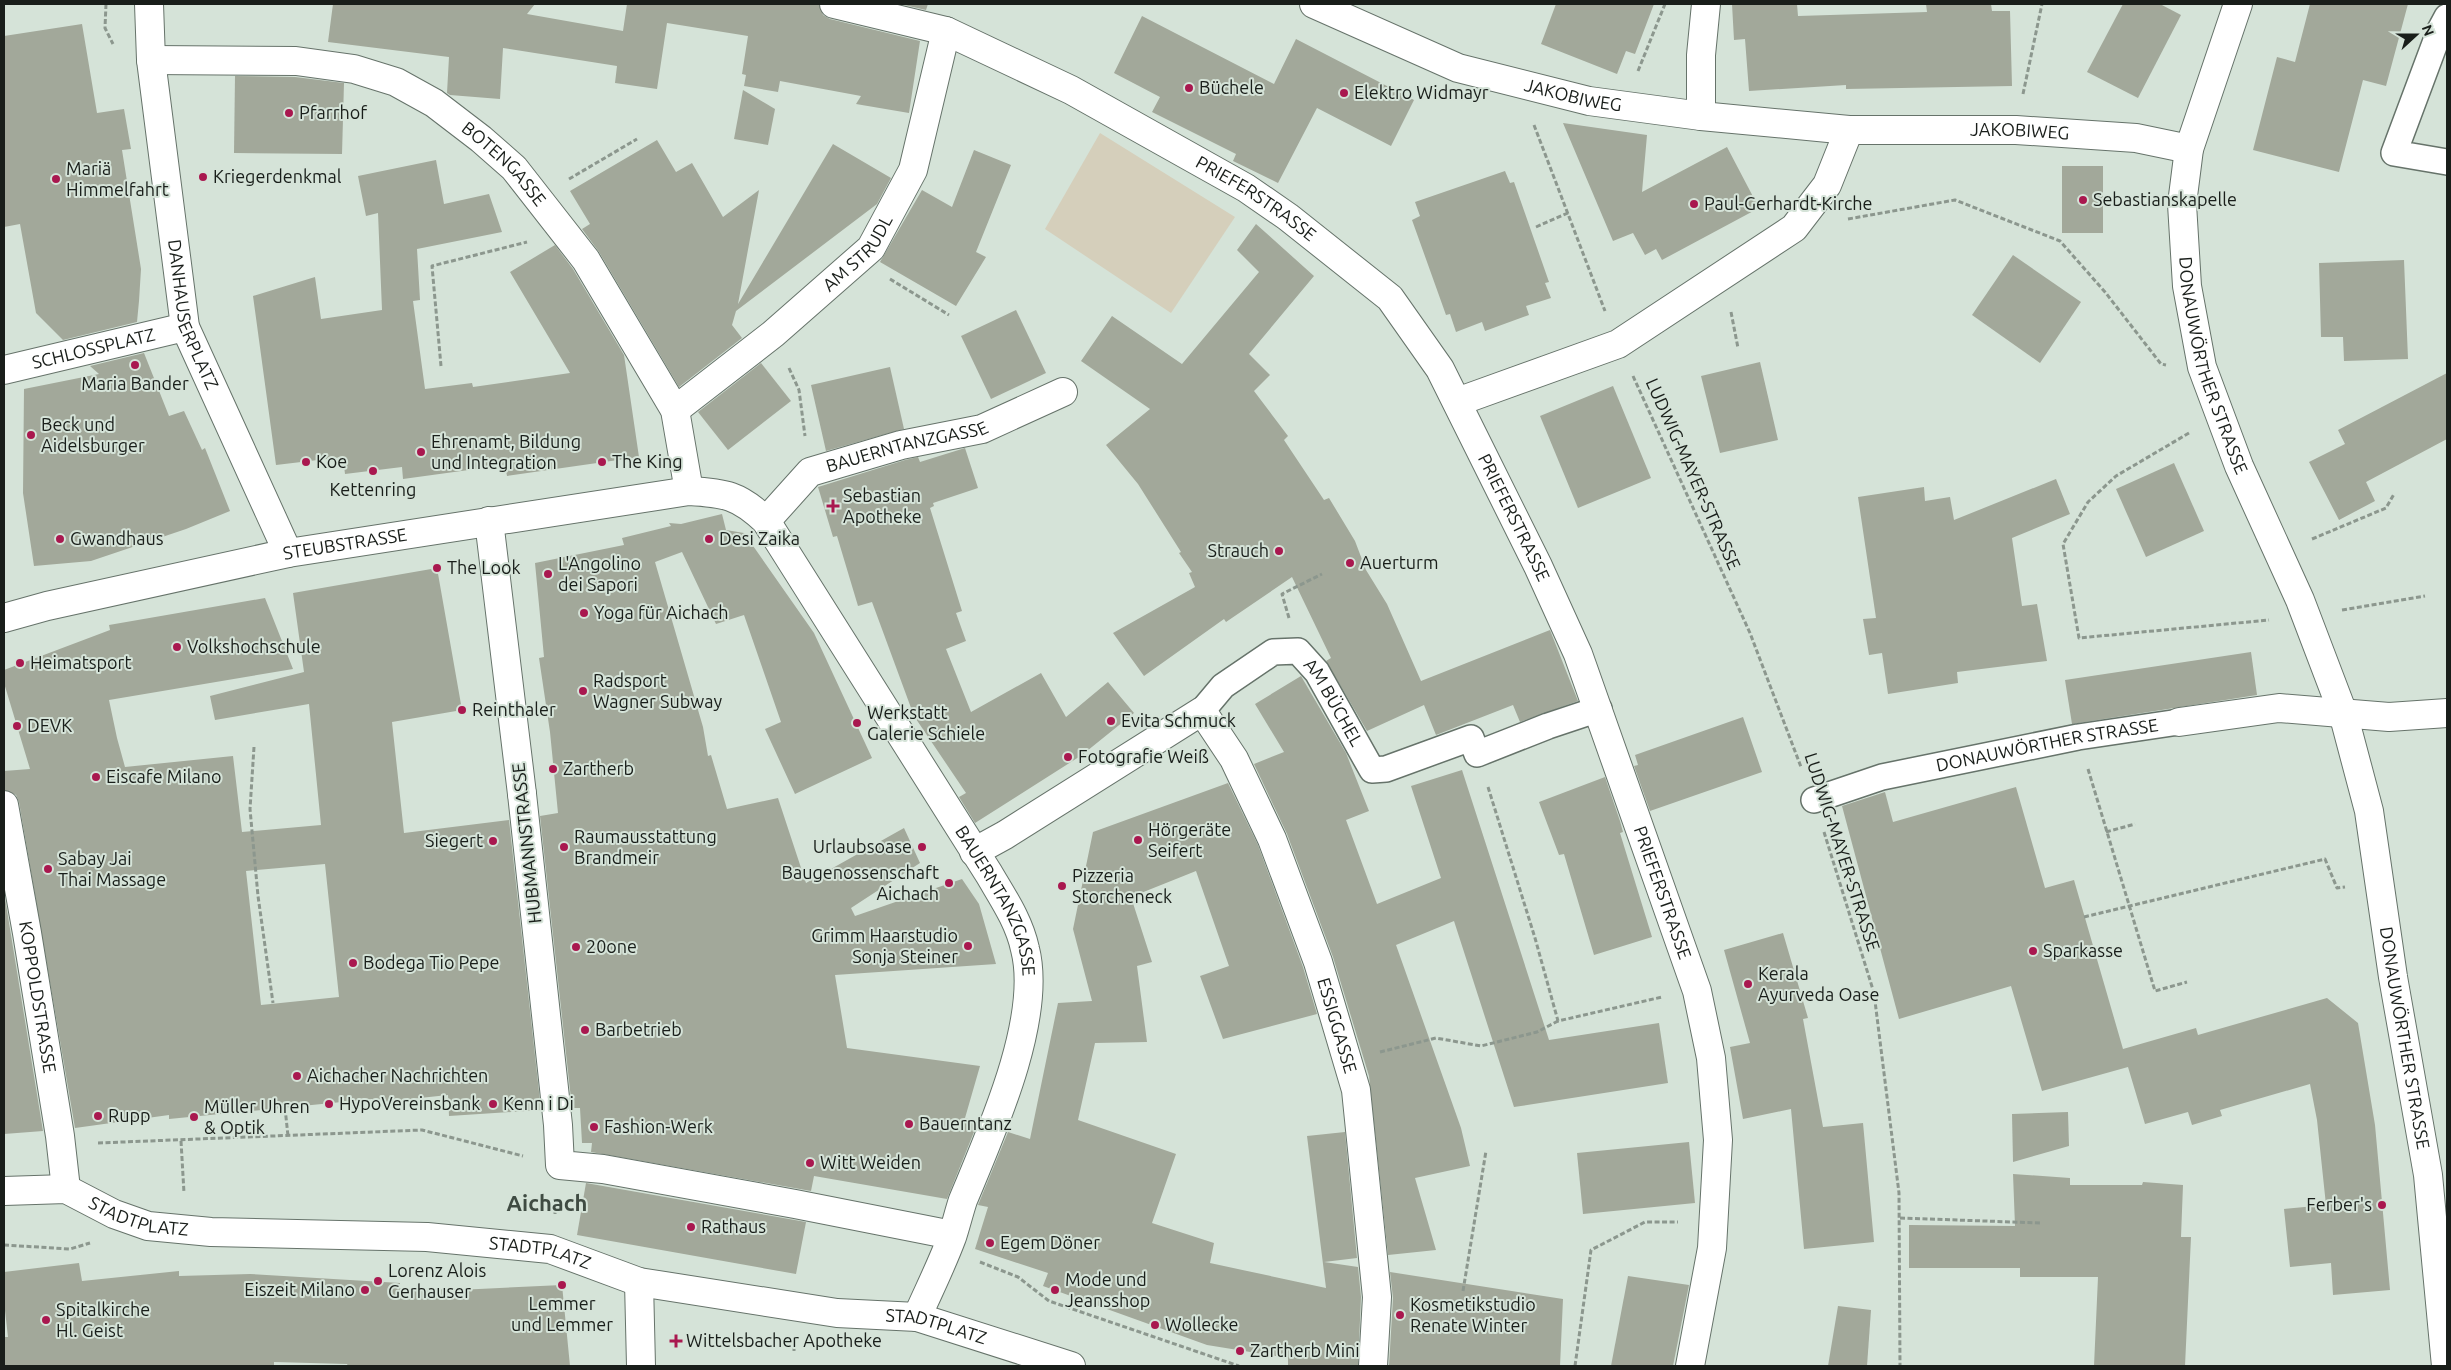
<svg xmlns="http://www.w3.org/2000/svg" width="2451" height="1370" font-family="Ubuntu,sans-serif">
	<rect width="100%" height="100%" fill="#d5e3d8"/>
	<path fill="#d5cfbb" d="M1100,133l135,84 -64,96 -126,-84z"/>
	<g fill="#a2a89a" fill-rule="evenodd">
		<path d="M333,4h202l-8,10 96,17 4,-27h192l4,11 7,4 90,22 -11,72 -53,-9 5,-8 -81,-15 -2,11 -34,-6 2,-11 -4,-1 6,-38 -81,-13 -10,66 -42,-6 2,-17 -114,-18 -3,51 -50,-4 -3,-2 2,-36 -121,-15z"/>
		<path d="M900,4h28l-2,6z"/>
		<path d="M1556,4h98l-19,50 -9,-3 -9,23 -76,-30z"/>
		<path d="M1732,4h65l1,12 129,-4 -1,-8h65l1,7h18l2,75 -166,3v-4l-97,6 -4,-52 -11,1z"/>
		<path d="M2123,4h37l21,11 -43,83 -51,-26z"/>
		<path d="M2310,4h98l-22,82 -23,-6 -24,92 -86,-22 24,-93 18,5z"/>
		<path d="M1142,16l132,68 22,-45 118,61 -23,46 -74,-38 -39,75 -45,-22 3,-7 -84,-42 8,-15 -46,-24z"/>
		<path d="M82,24l15,89 27,-4 7,40 -9,1 19,119 -2,32 -2,21 -74,18 -27,-27 -16,-89 -16,3v-191z"/>
		<path d="M235,76l60,1 49,6 -2,71 -108,-1z"/>
		<path d="M743,90l32,19 -7,36 -34,-6z"/>
		<path d="M1563,123l84,12 -5,57 85,-45 32,61 -97,52 -6,-11 -11,6 -12,-22 -20,8z"/>
		<path d="M657,140l19,32 16,-9 31,54 36,-27 -21,114 95,-160 58,34 -14,26 -141,107 -4,14 10,13 -63,49 -80,-135 -17,-23 8,-5 -20,-33z"/>
		<path d="M974,150l37,15 -35,87 10,5 -30,49 -76,-44 42,-72 30,17z"/>
		<path d="M436,160l8,44 45,-10 13,38 -85,17 3,51 -7,1 12,88 47,-6 1,4 97,-14 -60,-101 45,-27 18,24 51,86 15,102 -132,19 -2,-11 -102,14 -1,-12 -57,7 -2,-17 -67,8 -23,-169 62,-19 6,42 61,-9 -4,-97 -12,3 -8,-40z"/>
		<rect x="2062" y="166" width="41" height="67"/>
		<path d="M1505,171l5,12 4,-1 35,100 -4,1 6,15 -25,8 3,9 -44,16 -3,-9 -26,10 -6,-18 -4,1 -34,-95 8,-4 -5,-14z"/>
		<path d="M1256,224l58,52 -65,78 21,21 -16,16 34,45 -4,4 40,60 5,-2 26,43 11,29 21,34 34,77 129,-51 28,71 -58,21 -7,-17 -77,30 -12,-30 -57,26 -41,-70 5,-3 -39,-81 -66,45 -2,-3 -80,57 -31,-43 82,-46 -6,-14 3,-1 -13,-19 2,-1 -43,-68 -32,-39 44,-36 -69,-48 31,-45 70,48 77,-92 -22,-22z"/>
		<path d="M2013,255l68,47 -41,61 -68,-48z"/>
		<path d="M2404,260l4,99 -64,2 -1,-24h-22l-2,-74z"/>
		<path d="M1016,310l30,63 -55,26 -30,-63z"/>
		<path d="M144,353l25,63 15,-5 18,39 3,-2 25,63 -44,18 -95,32 -57,5 -11,-73 1,-104 75,-15 -9,-8z"/>
		<path d="M1760,362l18,78 -58,13 -19,-77z"/>
		<path d="M761,363l30,38 -63,49 -30,-38z"/>
		<path d="M890,367l14,62 -78,22 -15,-66z"/>
		<path d="M2447,373v66l-81,43 9,19 -36,19 -30,-58 36,-18 -7,-14z"/>
		<path d="M1613,386l38,92 -73,30 -38,-92z"/>
		<path d="M965,448l13,40 -45,15 1,3 -4,2 32,103 -6,2 10,28 -20,8 25,63 70,-39 25,44 42,-35 26,31 -52,42 -107,68 -16,-26 7,-4 -52,-77 -42,-114 -14,4 -21,-70 -4,1 -15,-50 87,-27 13,-3 2,5z"/>
		<path d="M2174,463l30,68 -58,26 -30,-68z"/>
		<path d="M2056,479l14,35 -58,24 10,68 15,-2 10,57 -90,11 1,11 -70,11 -6,-41 -13,2 -6,-36 13,-1 -18,-121 66,-10 1,14 25,-4 4,23z"/>
		<path d="M722,514l4,16 18,3 70,100 58,125 -77,36 -30,-65 16,-7 -37,-107 -28,9 -34,-72 -27,10 48,165 5,29 3,-1 16,54 51,-11 28,85 98,-55 16,35 -69,45 4,8 107,-37 17,25 17,60 -161,11 12,73 133,18 -15,52 13,4 -31,77 -133,-23 -3,15 -220,-39 1,-9h-10l-2,-35h-8l-32,-292 18,-3 -8,-81 -11,-74 5,-1 -9,-94 89,-18 -2,-7 49,-12 -2,-3 12,1z"/>
		<path d="M437,568l25,142 -70,12 12,111 105,-13 32,290 -92,6 -1,-21 -75,8 -1,-4 -203,20v-4l-94,13 -56,-326 -3,-7 -12,-5v-19l26,-2 -26,-86v-13l106,-40 -1,-5 156,-27 28,71 -184,31 8,38 8,29 108,-11 9,76 79,-7 -12,-121 -94,16 -5,-24 94,-24 -11,-79zM325,864l14,133 -78,8 -15,-134z"/>
		<path d="M2251,652l6,43 -185,29 -7,-44z"/>
		<path d="M1301,676l45,77 23,58 -23,9 31,84 64,-26 -30,-92 51,-16 87,270 110,-17 9,60 -154,24 -60,-186 -58,24 65,183 9,38 -55,12 21,72 -48,5 -19,-179 -36,-119 -46,-123 -33,-70 30,-12 -29,-48z"/>
		<path d="M1743,717l19,55 -112,39 -16,-45 4,-1 -3,-10z"/>
		<path d="M1605,777l15,44 3,11 -3,1 32,104 -58,18 -30,-101 -5,1 -20,-53z"/>
		<path d="M1228,783l30,62 45,122 14,47 -94,25 -23,-63 29,-10 -33,-95 -65,26 21,65 -15,4 10,76 -52,1 -17,77 98,34 -24,69 62,20 -4,20 116,25 -19,-152 38,-4 12,126 -33,4 34,5 3,30 -3,69h-70v-8l-81,-13 -164,-59 5,-13 -73,-24 13,-42 -10,-2 30,-73 22,7 28,-136 34,-2 -19,-72 20,-97z"/>
		<path d="M2016,787l29,101 29,-8 49,169 73,-21 2,7 129,-37 31,25 17,102 15,165 -57,5 -2,-32 -41,4 -6,-58 42,-4 -9,-85 -7,-36 -90,26 2,6 -30,9 -4,-13 -43,12 -17,-57 -86,24 -31,-105 -112,33 -57,-213 43,-14 8,30z"/>
		<path d="M4,892l39,239 -39,3z"/>
		<path d="M1783,933l25,85 -5,1 20,108 40,-4 11,119 -70,7 -13,-140 -48,10 -13,-72 20,-4 -26,-93z"/>
		<path d="M2068,1112l1,34 -56,16 -1,-48z"/>
		<path d="M1689,1142l6,61 -112,11 -6,-61z"/>
		<path d="M2013,1174l57,4v7h72l1,-3 40,3 -2,52h10l-6,129h-91l4,-89h-78v-9h-111v-43l106,1z"/>
		<path d="M586,1183l220,39 -10,52 -219,-39z"/>
		<path d="M79,1263l3,18 97,-10v5l71,-2 150,9v5l58,2 104,-5 8,81h-222l-1,-2 -73,-2v4h-270v-29h4l-4,-35v-30z"/>
		<path d="M1390,1272l173,27 -3,67h-171l4,-68z"/>
		<path d="M1628,1276l61,9 -16,81h-62z"/>
		<path d="M1838,1306l33,4 -4,56h-39z"/>
	</g>
	<g fill="none" stroke-linecap="round" stroke-linejoin="round">
		<g stroke="#66736a" stroke-width="28">
			<g id="service">
				<path d="M2447,17l-7,13 -46,123 53,9"/>
				<path id="s1" d="M1202,711l21,-25 50,-34 25,-1 19,21 55,98 14,-1 85,-31 6,16 71,-28 51,-17"/>
				<path id="s2" d="M1814,800l68,-23 196,-40 101,-15"/>
			</g>
		</g>
		<g stroke="#66736a" stroke-width="30">
			<path id="pedestrian" d="M522,794l36,331 2,40 43,4 192,35 157,31"/>
		</g>
		<g stroke="#66736a" stroke-width="30">
			<g id="minor">
				<path id="s3" d="M149,4l2,56 34,267 103,226"/>
				<path id="s4" d="M834,4l112,27 125,59 175,98 42,29 102,81 50,71 98,197 40,88 119,337 14,67 7,82 -6,108 -22,118"/>
				<path id="s5" d="M1314,4l144,64 131,33 112,15 148,14h167l120,8 53,11"/>
				<path id="s6" d="M151,60l145,1 58,8 42,13 38,21 47,36 33,29 72,92 89,150 14,81"/>
				<path d="M1701,116v-61l5,-51"/>
				<path id="s7" d="M4,370l181,-43"/>
				<path d="M1457,402l161,-58 176,-116 33,-43 22,-55"/>
				<path id="s8" d="M675,410l98,-76 98,-86 42,-78 33,-139"/>
				<path d="M489,521l33,273"/>
				<path id="s9" d="M766,521l44,-49 91,-27 81,-16 81,-37"/>
				<path id="s10" d="M4,618l43,-12 241,-53 401,-62c36,2 50,4 77,30l223,353c14,24 30,47 36,75 18,70 -35,186 -62,251 -4,12 -7,25 -11,37 -10,27 -23,53 -35,80"/>
				<path d="M2179,722l100,-14 110,9 58,-4"/>
				<path id="s11" d="M4,805l23,128 33,203 6,53"/>
				<path id="s12" d="M974,852l31,-17 197,-124 32,48 38,80 46,123 38,128 21,207 -4,69"/>
				<path id="s13" d="M4,1191l62,-2 48,25 34,12 63,6 216,5 123,12 89,33 198,31 80,4 154,49"/>
				<path d="M639,1282l2,84"/>
			</g>
		</g>
		<g stroke="#66736a" stroke-width="30">
			<g id="secondary">
				<path id="s14" d="M2238,4l-49,145 -7,55 5,82 15,81 37,99 61,134 43,113 26,98 24,166 35,198 18,191"/>
			</g>
		</g>
		<g stroke="#8c978e" stroke-width="3" stroke-dasharray="5 2.5" stroke-linecap="butt">
			<path d="M106,4l-1,24 8,16"/>
			<path d="M1638,71l27,-67"/>
			<path d="M2023,94l19,-90"/>
			<path d="M1534,125l71,186"/>
			<path d="M569,179l68,-40"/>
			<path d="M1848,219l107,-19 105,41 45,51 56,72 5,1"/>
			<path d="M1536,227l32,-14"/>
			<path d="M890,279l59,36"/>
			<path d="M1731,312l7,36"/>
			<path d="M441,366l-9,-100 95,-24"/>
			<path d="M789,368l10,22 6,46"/>
			<path d="M1633,376l117,257 51,134"/>
			<path d="M2189,433l-73,43 -28,26 -25,42 16,94 190,-18"/>
			<path d="M2312,539l74,-31 8,-14"/>
			<path d="M2342,610l83,-14"/>
			<path d="M1289,618l-7,-24 40,-20"/>
			<path d="M254,747l-4,62 8,87 15,107"/>
			<path d="M2088,769l67,222 32,-9"/>
			<path d="M1488,787l47,151 23,83 104,-24"/>
			<path d="M1824,832l50,161 25,200 1,173"/>
			<path d="M2106,832l29,-8"/>
			<path d="M2084,917l241,-58 12,29 8,-1"/>
			<path d="M1380,1052l56,-14 45,8 56,-14 21,-11"/>
			<path d="M285,1108l3,28"/>
			<path d="M181,1141l3,52"/>
			<path d="M98,1143l324,-13 101,26"/>
			<path d="M555,1214l1,-14"/>
			<path d="M1900,1218l141,5"/>
			<path d="M4,1245l66,4 20,-6"/>
			<path d="M980,1262l38,15 31,24 190,65"/>
			<path d="M1463,1291l23,-140"/>
			<path d="M794,1351v-9"/>
			<path d="M1575,1366l16,-116 54,-28h33"/>
		</g>
		<use href="#service" stroke="#fff" stroke-width="25"/>
		<use href="#pedestrian" stroke="#fff" stroke-width="28"/>
		<use href="#minor" stroke="#fff" stroke-width="28"/>
		<use href="#secondary" stroke="#fff" stroke-width="28"/>
	</g>
	<g fill="#a9184f" stroke="#d5e3d8" stroke-width="2">
		<circle cx="1189" cy="88" r="5"/>
		<circle cx="1344" cy="93" r="5"/>
		<circle cx="289" cy="113" r="5"/>
		<circle cx="203" cy="177" r="5"/>
		<circle cx="56" cy="179" r="5"/>
		<circle cx="2083" cy="200" r="5"/>
		<circle cx="1694" cy="204" r="5"/>
		<circle cx="135" cy="365" r="5"/>
		<circle cx="31" cy="435" r="5"/>
		<circle cx="421" cy="452" r="5"/>
		<circle cx="306" cy="462" r="5"/>
		<circle cx="602" cy="462" r="5"/>
		<circle cx="373" cy="471" r="5"/>
		<path d="M830.5 498.5h5v5h5v5h-5v5h-5v-5h-5v-5h5z"/>
		<circle cx="60" cy="539" r="5"/>
		<circle cx="709" cy="539" r="5"/>
		<circle cx="1279" cy="551" r="5"/>
		<circle cx="1350" cy="563" r="5"/>
		<circle cx="437" cy="568" r="5"/>
		<circle cx="548" cy="574" r="5"/>
		<circle cx="584" cy="613" r="5"/>
		<circle cx="177" cy="647" r="5"/>
		<circle cx="20" cy="663" r="5"/>
		<circle cx="583" cy="691" r="5"/>
		<circle cx="462" cy="710" r="5"/>
		<circle cx="1111" cy="721" r="5"/>
		<circle cx="857" cy="723" r="5"/>
		<circle cx="17" cy="726" r="5"/>
		<circle cx="1068" cy="757" r="5"/>
		<circle cx="553" cy="769" r="5"/>
		<circle cx="96" cy="777" r="5"/>
		<circle cx="1138" cy="840" r="5"/>
		<circle cx="493" cy="841" r="5"/>
		<circle cx="564" cy="847" r="5"/>
		<circle cx="922" cy="847" r="5"/>
		<circle cx="48" cy="869" r="5"/>
		<circle cx="949" cy="883" r="5"/>
		<circle cx="1062" cy="886" r="5"/>
		<circle cx="968" cy="946" r="5"/>
		<circle cx="576" cy="947" r="5"/>
		<circle cx="2033" cy="951" r="5"/>
		<circle cx="353" cy="963" r="5"/>
		<circle cx="1748" cy="984" r="5"/>
		<circle cx="585" cy="1030" r="5"/>
		<circle cx="297" cy="1076" r="5"/>
		<circle cx="329" cy="1104" r="5"/>
		<circle cx="493" cy="1104" r="5"/>
		<circle cx="98" cy="1116" r="5"/>
		<circle cx="194" cy="1117" r="5"/>
		<circle cx="909" cy="1124" r="5"/>
		<circle cx="594" cy="1127" r="5"/>
		<circle cx="810" cy="1163" r="5"/>
		<circle cx="2382" cy="1205" r="5"/>
		<circle cx="691" cy="1227" r="5"/>
		<circle cx="990" cy="1243" r="5"/>
		<circle cx="378" cy="1281" r="5"/>
		<circle cx="562" cy="1285" r="5"/>
		<circle cx="365" cy="1290" r="5"/>
		<circle cx="1055" cy="1290" r="5"/>
		<circle cx="1400" cy="1315" r="5"/>
		<circle cx="46" cy="1320" r="5"/>
		<circle cx="1155" cy="1325" r="5"/>
		<path d="M673.5 1333.5h5v5h5v5h-5v5h-5v-5h-5v-5h5z"/>
		<circle cx="1240" cy="1351" r="5"/>
	</g>
	<g text-anchor="middle" stroke-width="4" stroke-linejoin="round" paint-order="stroke">
		<g font-size="18" fill="#191e1a" stroke="#d5e3d8" text-anchor="start">
			<text x="1199" y="94">Büchele</text>
			<text x="1354" y="99">Elektro Widmayr</text>
			<text x="299" y="119">Pfarrhof</text>
			<text x="66" y="175">Mariä<tspan x="66" dy="21">Himmelfahrt</tspan></text>
			<text x="213" y="183">Kriegerdenkmal</text>
			<text x="2093" y="206">Sebastianskapelle</text>
			<text x="1704" y="210">Paul-Gerhardt-Kirche</text>
			<text x="135" y="390" text-anchor="middle">Maria Bander</text>
			<text x="41" y="431">Beck und<tspan x="41" dy="21">Aidelsburger</tspan></text>
			<text x="431" y="448">Ehrenamt, Bildung<tspan x="431" dy="21">und Integration</tspan></text>
			<text x="316" y="468">Koe</text>
			<text x="612" y="468">The King</text>
			<text x="373" y="496" text-anchor="middle">Kettenring</text>
			<text x="843" y="502">Sebastian<tspan x="843" dy="21">Apotheke</tspan></text>
			<text x="70" y="545">Gwandhaus</text>
			<text x="719" y="545">Desi Zaika</text>
			<text x="1269" y="557" text-anchor="end">Strauch</text>
			<text x="1360" y="569">Auerturm</text>
			<text x="558" y="570">L'Angolino<tspan x="558" dy="21">dei Sapori</tspan></text>
			<text x="447" y="574">The Look</text>
			<text x="594" y="619">Yoga für Aichach</text>
			<text x="187" y="653">Volkshochschule</text>
			<text x="30" y="669">Heimatsport</text>
			<text x="593" y="687">Radsport<tspan x="593" dy="21">Wagner Subway</tspan></text>
			<text x="472" y="716">Reinthaler</text>
			<text x="867" y="719">Werkstatt<tspan x="867" dy="21">Galerie Schiele</tspan></text>
			<text x="1121" y="727">Evita Schmuck</text>
			<text x="27" y="732">DEVK</text>
			<text x="1078" y="763">Fotografie Weiß</text>
			<text x="563" y="775">Zartherb</text>
			<text x="106" y="783">Eiscafe Milano</text>
			<text x="1148" y="836">Hörgeräte<tspan x="1148" dy="21">Seifert</tspan></text>
			<text x="574" y="843">Raumausstattung<tspan x="574" dy="21">Brandmeir</tspan></text>
			<text x="483" y="847" text-anchor="end">Siegert</text>
			<text x="912" y="853" text-anchor="end">Urlaubsoase</text>
			<text x="58" y="865">Sabay Jai<tspan x="58" dy="21">Thai Massage</tspan></text>
			<text x="939" y="879" text-anchor="end">Baugenossenschaft<tspan x="939" dy="21">Aichach</tspan></text>
			<text x="1072" y="882">Pizzeria<tspan x="1072" dy="21">Storcheneck</tspan></text>
			<text x="958" y="942" text-anchor="end">Grimm Haarstudio<tspan x="958" dy="21">Sonja Steiner</tspan></text>
			<text x="586" y="953">20one</text>
			<text x="2043" y="957">Sparkasse</text>
			<text x="363" y="969">Bodega Tio Pepe</text>
			<text x="1758" y="980">Kerala<tspan x="1758" dy="21">Ayurveda Oase</tspan></text>
			<text x="595" y="1036">Barbetrieb</text>
			<text x="307" y="1082">Aichacher Nachrichten</text>
			<text x="339" y="1110">HypoVereinsbank</text>
			<text x="503" y="1110">Kenn i Di</text>
			<text x="204" y="1113">Müller Uhren<tspan x="204" dy="21">&amp; Optik</tspan></text>
			<text x="108" y="1122">Rupp</text>
			<text x="919" y="1130">Bauerntanz</text>
			<text x="604" y="1133">Fashion-Werk</text>
			<text x="820" y="1169">Witt Weiden</text>
			<text x="2372" y="1211" text-anchor="end">Ferber's</text>
			<text x="701" y="1233">Rathaus</text>
			<text x="1000" y="1249">Egem Döner</text>
			<text x="388" y="1277">Lorenz Alois<tspan x="388" dy="21">Gerhauser</tspan></text>
			<text x="1065" y="1286">Mode und<tspan x="1065" dy="21">Jeansshop</tspan></text>
			<text x="355" y="1296" text-anchor="end">Eiszeit Milano</text>
			<text x="562" y="1310" text-anchor="middle">Lemmer<tspan x="562" dy="21">und Lemmer</tspan></text>
			<text x="1410" y="1311">Kosmetikstudio<tspan x="1410" dy="21">Renate Winter</tspan></text>
			<text x="56" y="1316">Spitalkirche<tspan x="56" dy="21">Hl. Geist</tspan></text>
			<text x="1165" y="1331">Wollecke</text>
			<text x="686" y="1347">Wittelsbacher Apotheke</text>
			<text x="1250" y="1357">Zartherb Mini</text>
		</g>
		<g font-size="18" fill="#191e1a" stroke="#d5e3d8">
			<text dy="6" stroke="none"><textPath href="#s5" startOffset="276">JAKOBIWEG</textPath></text>
			<text dy="6" stroke="none"><textPath href="#s5" startOffset="725">JAKOBIWEG</textPath></text>
			<text dy="6" stroke="none"><textPath href="#s6" startOffset="384">BOTENGASSE</textPath></text>
			<text dy="6" stroke="none"><textPath href="#s4" startOffset="468">PRIEFERSTRASSE</textPath></text>
			<text dy="6" stroke="none"><textPath href="#s8" startOffset="242">AM STRUDL</textPath></text>
			<text dy="6" stroke="none"><textPath href="#s3" startOffset="315">DANHAUSERPLATZ</textPath></text>
			<text dy="6" stroke="none"><textPath href="#s7" startOffset="92">SCHLOSSPLATZ</textPath></text>
			<text dy="6" stroke="none"><textPath href="#s14" startOffset="374">DONAUWÖRTHER STRASSE</textPath></text>
			<text dy="6" stroke="none"><textPath href="#s9" startOffset="166">BAUERNTANZGASSE</textPath></text>
			<text transform="translate(1693 474) rotate(66)" y="6">LUDWIG-MAYER-STRASSE</text>
			<text dy="6" stroke="none"><textPath href="#s4" startOffset="888">PRIEFERSTRASSE</textPath></text>
			<text dy="6" stroke="none"><textPath href="#s10" startOffset="349">STEUBSTRASSE</textPath></text>
			<text dy="6" stroke="none"><textPath href="#s1" startOffset="181">AM BÜCHEL</textPath></text>
			<text dy="6" stroke="none"><textPath href="#s2" startOffset="240">DONAUWÖRTHER STRASSE</textPath></text>
			<text transform="translate(527 843) rotate(-96)" y="6">HUBMANNSTRASSE</text>
			<text transform="translate(1842 852) rotate(72)" y="6">LUDWIG-MAYER-STRASSE</text>
			<text dy="6" stroke="none"><textPath href="#s4" startOffset="1292">PRIEFERSTRASSE</textPath></text>
			<text dy="6" stroke="none"><textPath href="#s10" startOffset="1228">BAUERNTANZGASSE</textPath></text>
			<text dy="6" stroke="none"><textPath href="#s11" startOffset="195">KOPPOLDSTRASSE</textPath></text>
			<text dy="6" stroke="none"><textPath href="#s12" startOffset="612">ESSIGGASSE</textPath></text>
			<text dy="6" stroke="none"><textPath href="#s14" startOffset="1078">DONAUWÖRTHER STRASSE</textPath></text>
			<text dy="6" stroke="none"><textPath href="#s13" startOffset="141">STADTPLATZ</textPath></text>
			<text dy="6" stroke="none"><textPath href="#s13" startOffset="546">STADTPLATZ</textPath></text>
			<text dy="6" stroke="none"><textPath href="#s13" startOffset="951">STADTPLATZ</textPath></text>
		</g>
		<g font-size="22" font-weight="bold" fill="#3f4b42" stroke="#d5e3d8">
			<text x="547" y="1211">Aichach</text>
		</g>
	</g>
	<rect width="2451" height="1370" fill="none" stroke="#191e1a" stroke-width="10"/>
	<g transform="translate(2416 35) rotate(69)" stroke="#d5e3d8" stroke-width="4" paint-order="stroke">
	<path d="M0-4L9 19L0 12L-9 19Z" fill="#191e1a"/>
	<text y="-8" font-size="14" font-weight="bold" text-anchor="middle" fill="#191e1a">N</text>
	</g>
</svg>
